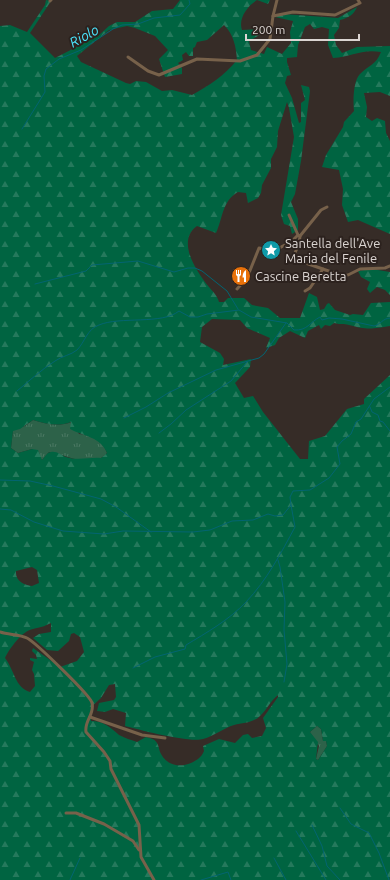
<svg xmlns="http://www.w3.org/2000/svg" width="390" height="880" font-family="Ubuntu,sans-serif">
	<defs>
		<pattern id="grass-tufts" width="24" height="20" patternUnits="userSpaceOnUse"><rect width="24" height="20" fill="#2d6249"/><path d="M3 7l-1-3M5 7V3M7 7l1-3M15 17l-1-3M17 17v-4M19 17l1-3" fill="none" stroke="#4b7862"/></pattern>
		<pattern id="forest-firs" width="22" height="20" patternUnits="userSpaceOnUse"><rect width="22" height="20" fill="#006441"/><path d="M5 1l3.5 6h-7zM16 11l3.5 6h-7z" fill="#25795c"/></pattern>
	</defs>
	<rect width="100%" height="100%" fill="#362c27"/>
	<g fill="url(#grass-tufts)">
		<path d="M33,420c13,4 25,7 39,2l7,12c12,1 24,7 28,19l-6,5c-7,0 -13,2 -20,2 -11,-1 -21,-7 -32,-8l-7,8 -10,-11 -14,4 -7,-5 2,-18 12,-4z"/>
		<path d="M317,726l4,3 2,12h3l1,5 -9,14 -2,-1 3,-13 -9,-14z"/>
	</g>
	<g fill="url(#forest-firs)" fill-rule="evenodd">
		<path d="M46,0l5,1 -21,32 25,25 43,-22 11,-10 8,-4h18l17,-11 21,-2 7,-9h90l-2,4 -11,-4c-10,6 -19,19 -15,30l19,-1 2,4 -14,8 2,9 13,4 3,-7 15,7 9,-11 -1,-11 3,-11 -18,-4 8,-3 55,4 19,-11c-3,7 -8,11 -17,13l-1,8 -5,7 2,10 6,8 15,-6 33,-1v50l-10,-4 -16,1 3,14 -1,10 6,4 5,-3 8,3 1,12 4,8v93l-32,-14 -10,2 -6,-17 1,-16 -4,-19 -17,-3 4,-12 17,-28 1,-5 10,-11c-1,-9 -1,-30 6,-37 9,-9 16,-9 21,-22 -21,-3 -29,5 -48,6l-5,-13 1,-16 -7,-2 -8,2 -4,-5 -5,3 -7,18 -1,12 -10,1v4l4,13 -4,1 -2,7 7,15 7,25 2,-1v-19l4,-3 -4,-15 8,2 1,4 -9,70 -6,33 -4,8 7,17v11l-6,4 -2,-8 -6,-2 -3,-9 13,-78 -5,-29 -2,-6 -9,29 -1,16 -6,12v9l-9,17 -1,8 -3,5 -10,5 -2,-10 -8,-1c-16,9 -15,26 -22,41l-19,-7c-21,15 -1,45 12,61 4,5 8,8 10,15h5l4,-4h16l8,7 16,3 12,10h20l9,-25 8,4 3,13 4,-1 3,-5 2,-1 6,7 15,5 3,-1 10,1 8,-12 19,-1v24c-18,3 -23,4 -41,-1 -6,-2 -7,0 -15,-2l-4,3 -5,-1 -4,4 -2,-4 -11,6 -3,7 -15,-7 -11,7 -4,7 -9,3 4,-10 -23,-10 -7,-8 -28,-1 -10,8 -2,15 20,11 4,6 -1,6 28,-6 -1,8 -15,16 9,15 9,-2 10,16 37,47h8l1,-18 16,-5 22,-27 17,-5v-5l26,-24v505h-390v-854l10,-1 17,7 18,-27zM224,25c10,10 12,22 13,35 -13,16 -27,25 -45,35l-20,-5 -10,1 -16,-9 -10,-1 -6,3 -4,-1 -45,-21 -4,-6 32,-26 18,-4 8,2 20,8 13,14 -9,9 6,18 17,-3v-6l-4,-5 5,-3 -1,-5 4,-3 3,4h4v-8l2,-1 2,-5 10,-2zM33,420c13,4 25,7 38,2l-1,7c13,7 31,8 37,24l-6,5c-12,-1 -23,3 -35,-1 -5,-2 -9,-6 -15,-5 -4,0 -6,5 -9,8l-4,-10 -6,-1 -14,4 -7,-5 2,-17 7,-2zM32,567l5,3 2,13 -7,3c-8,-1 -17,-5 -16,-15zM51,623v9l-12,2 -6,4 14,12 11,1 11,-10 2,-7 3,-1 6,4 4,15 -7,9 -17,6 -27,-19 -1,3 4,4 1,4 -7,-1v2l4,2 -2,8 2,4 1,12 -5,6c-15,-4 -16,-23 -25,-34 4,-9 18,-28 28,-29 8,-2 10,-2 18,-6zM115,684l1,13 -2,3 -15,3 -2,8 8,1 8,-3 13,4 -1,13c15,4 65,17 78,13 11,-3 21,-11 31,-14 9,-2 19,-2 26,-9 7,-6 10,-15 18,-21v2l-15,21 3,10 -4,8 -10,2 -4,-4 -5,1 -8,8 -16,-4 -16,7 1,5c-3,7 -7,9 -13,12 -12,5 -24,2 -30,-9 -2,-3 -2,-8 -4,-11 -2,-4 -7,-5 -11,-6l-9,5c-5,-2 -13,-4 -18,-7 -9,-8 -16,-14 -28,-14v-14l10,-9 8,-13zM317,726l4,3 2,12h3l1,5 -9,14 -2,-1 2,-17 -8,-10z"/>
		<path d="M372,269l18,3v23l-5,-5 -8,-3 -7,6 -3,-4 3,-7 -9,-5 -3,-6z"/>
	</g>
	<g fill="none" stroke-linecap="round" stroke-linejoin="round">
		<g stroke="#036572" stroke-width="1">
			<path d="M22,129l23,-37 -1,-16 2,-7 13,-10 22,-9 32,-21 9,-4 16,-1 16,-6 26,-3 10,-11 -1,-4"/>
			<path d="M35,284l51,-13 6,-6 46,-4 36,11 14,-4h7l7,3 25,20 11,18"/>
			<path d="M17,391c12,-10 24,-21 38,-30 7,-5 16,-6 22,-11 8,-8 10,-21 22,-25 21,-9 63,0 80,-14l11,6h8l9,-3 32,-4 12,7 36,6 7,7c13,1 16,-8 26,-13l2,3 7,-2 13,1 32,7c6,-1 9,-8 16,-8"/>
			<path d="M370,407l2,5 6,3 2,6 3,1 7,9"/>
			<path d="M124,418l22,-11 22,-14 48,-23 43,-12 5,-4 22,-31"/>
			<path d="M159,433l12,-9 15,-14 45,-29 16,-19"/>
			<path d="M0,480l30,1 23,5 48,13 15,8 35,25"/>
			<path d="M0,509l11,1 23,12 29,9 41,3 19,-3 70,1 17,-2 22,-9 21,-1 15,-6 7,2 8,-1 8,-10 -1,-8 3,-6 17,-1 19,-12 11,-14 -3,-17 5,-6 9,-7 5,-12 5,-3 13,-20 16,-12"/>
			<path d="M278,560l2,7 5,35 -1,28 3,34 -3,18"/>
			<path d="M133,668l22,-11 30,-8 1,-4c20,-12 43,-25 60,-43 21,-22 35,-49 49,-75l-4,-22"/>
			<path d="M340,808l11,16 18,9 10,20 10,27"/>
			<path d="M312,825l10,21 5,20 13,14"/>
			<path d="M296,831l30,49"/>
			<path d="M274,858l12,22"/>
			<path d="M70,880l10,-22"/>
			<path d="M201,880l27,-8 3,8"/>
		</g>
		<g stroke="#77614a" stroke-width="3">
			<path d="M50,1l1,-1"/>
			<path d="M273,16l4,-16"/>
			<path d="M128,57l20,14 11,4 38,-16 43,2 17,-6 13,-16 3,-23 20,-4 42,3 25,-12 -2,-3"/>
			<path d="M289,215l9,20"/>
			<path d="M300,236l21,-26 6,-3"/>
			<path d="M237,289l10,-11 12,-30 15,3 18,-10 6,-6 2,1 -1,8 -5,11 3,5 43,15h8l12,-6 25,-1 5,-2"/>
			<path d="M305,291l5,-3 13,-19"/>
			<path d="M0,632c8,3 20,2 27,6 8,4 64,58 65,65 3,11 -8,18 -6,29l18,20 6,9 1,8 28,56 2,32 13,23"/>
			<path d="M90,717l52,18 23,3"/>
			<path d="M66,813h10l28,11 29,17 6,9"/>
		</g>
	</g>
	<defs>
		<g id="sight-disc" transform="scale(1)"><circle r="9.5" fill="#0f9aa8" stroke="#2c221e"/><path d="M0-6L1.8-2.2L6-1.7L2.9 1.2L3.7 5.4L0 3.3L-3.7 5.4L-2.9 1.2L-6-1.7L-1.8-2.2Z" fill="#fff"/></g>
		<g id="restaurant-disc" transform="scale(1)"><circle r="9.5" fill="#e8710a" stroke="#2c221e"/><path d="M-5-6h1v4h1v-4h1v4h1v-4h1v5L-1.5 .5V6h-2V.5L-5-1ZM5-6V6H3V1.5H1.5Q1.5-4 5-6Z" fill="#fff"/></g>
	</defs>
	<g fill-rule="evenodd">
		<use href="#sight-disc" x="271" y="250"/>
		<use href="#restaurant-disc" x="241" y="276"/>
	</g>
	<g text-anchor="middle" stroke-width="4" stroke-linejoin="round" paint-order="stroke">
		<g font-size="13" fill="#dbd5d2" stroke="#2c221e" text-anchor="start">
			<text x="285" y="248">Santella dell'Ave<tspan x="285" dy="15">Maria del Fenile</tspan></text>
			<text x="255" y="281">Cascine Beretta</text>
		</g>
		<g font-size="14" font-style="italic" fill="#4be5fd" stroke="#2c221e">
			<text transform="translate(84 36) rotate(-29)" y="5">Riolo</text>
		</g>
	</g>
	<path d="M246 34v6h113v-6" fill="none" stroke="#dbd5d2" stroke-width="2"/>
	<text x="252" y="34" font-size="12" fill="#dbd5d2" stroke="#2c221e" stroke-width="3" paint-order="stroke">200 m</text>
</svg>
